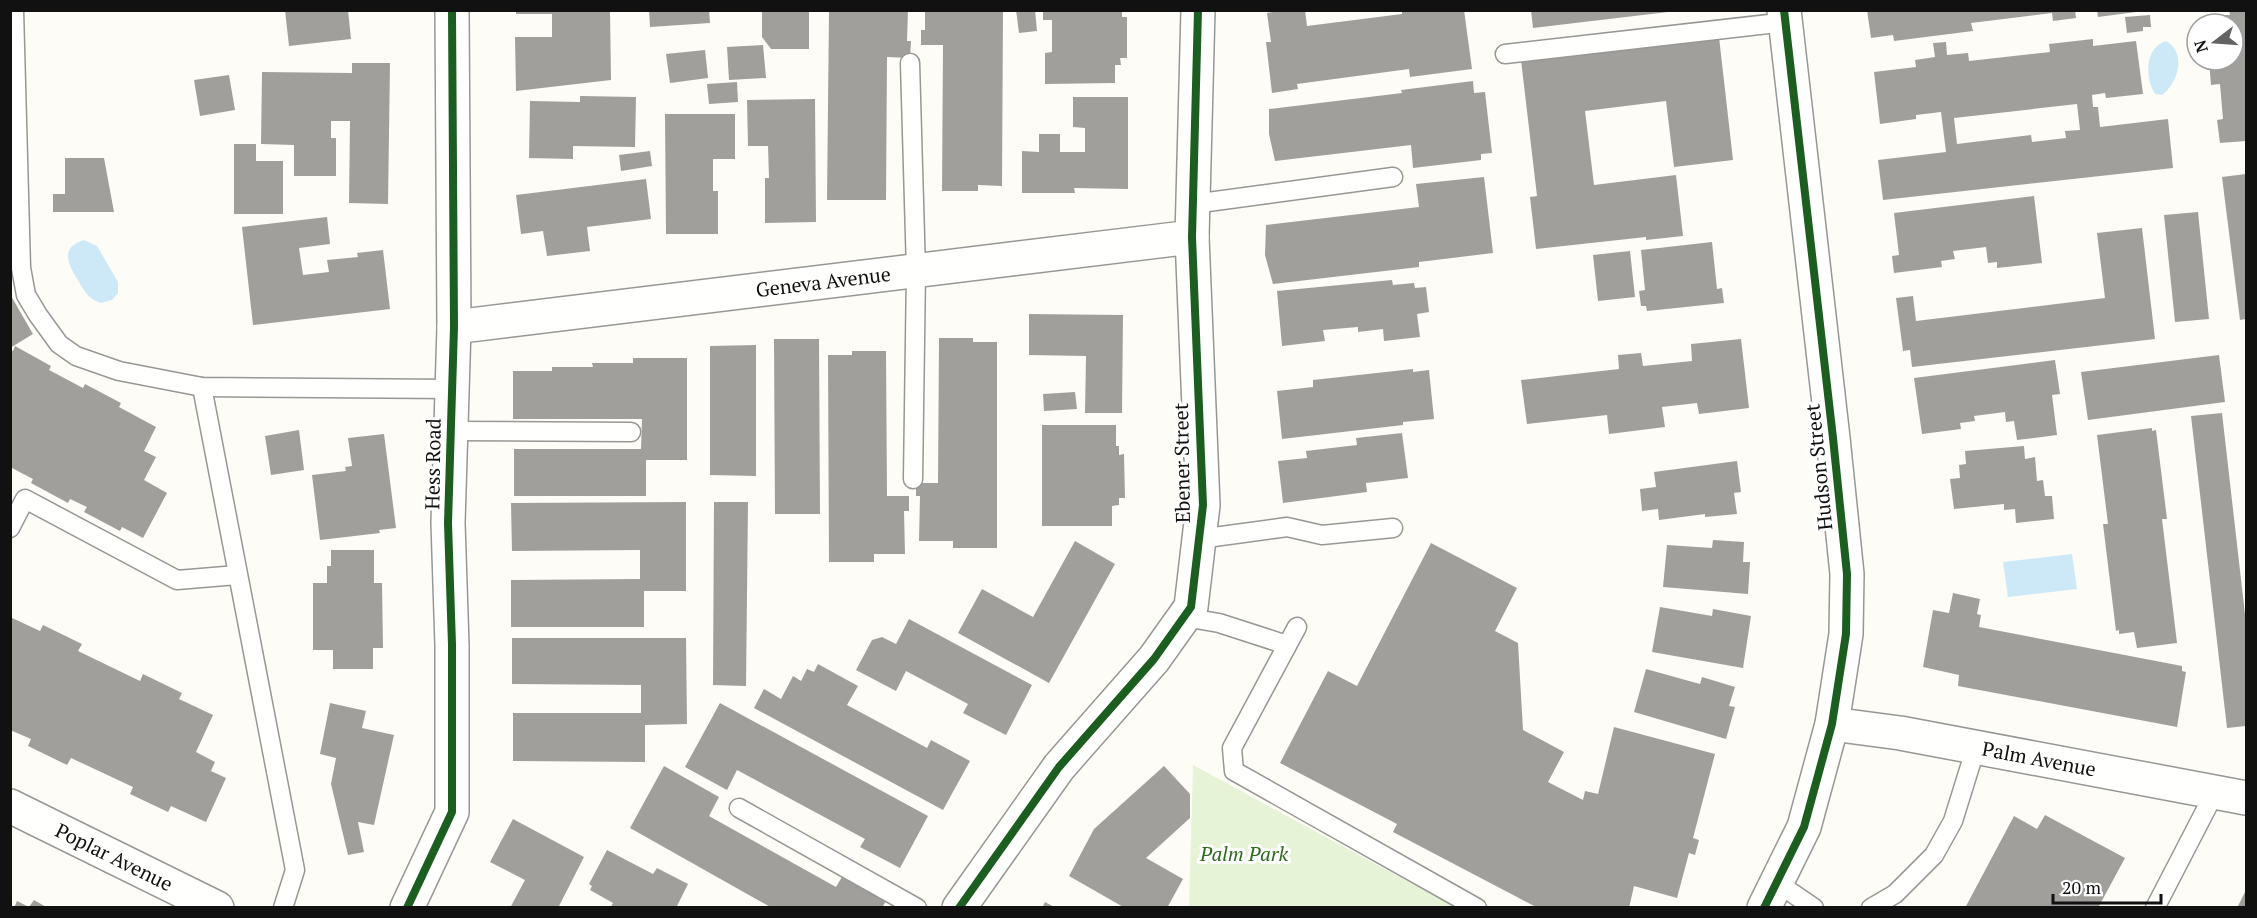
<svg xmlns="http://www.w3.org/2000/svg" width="2257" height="918" font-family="'PT Serif',serif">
	<rect width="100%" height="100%" fill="#fdfcf7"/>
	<path fill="#e7f3d7" d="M1193,765l262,142h-266z"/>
	<g fill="#cde8f7">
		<path d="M2166,41c21,12 12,42 -4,54l-7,-1c-10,-16 -11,-46 11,-53z"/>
		<path d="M84,240l13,6 21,36v11l-6,7 -11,3c-14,-4 -18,-15 -25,-26 -10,-17 -14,-30 8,-37z"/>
		<path d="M2072,554l5,35 -69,8 -5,-35z"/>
	</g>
	<g fill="#a19f9c" fill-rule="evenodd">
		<path d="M285,10h63l3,29 -62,7z"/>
		<path d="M516,10h94l1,70 -95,11 -1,-54h37v-23h-36z"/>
		<path d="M649,10h60l1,13 -60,4z"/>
		<path d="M762,10h47v39h-38l-9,-12z"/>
		<path d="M829,10h79l-1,31h4l-1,17 -23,-1 -1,143h-59z"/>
		<path d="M925,10h78l-1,176 -24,-1v6h-36l1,-146h-22v-15h4z"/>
		<path d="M1016,10h19l2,21 -18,2z"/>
		<path d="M1043,10h79v7h5v41h-7l1,7h-6v18l-70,1v-31l7,-1v-32h-9z"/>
		<path d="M1283,10h22l2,16 95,-12v-4h62l8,59 -62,8 -1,-8 -112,15 1,5 -26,4 -6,-51h5l-4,-29z"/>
		<path d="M1531,10h137v2l-135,16z"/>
		<path d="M1867,10h208l1,8 -23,3 -1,-8 -81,10 2,8 -79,10 -1,-6 -22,3z"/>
		<path d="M2097,10h39v2l-38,5z"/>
		<path d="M2229,10h17v131l-26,2 -3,-23 6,-1 -3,-35 -9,1 -2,-25h24v-36h-8l-1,-9h6z"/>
		<path d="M2150,15l1,12h-8v4l-16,2 -2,-16z"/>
		<path d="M1719,37l14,123 -59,7 -8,-66 -81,10 9,74 82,-10 7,61 -37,4v-3l-110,12 -6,-52 7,-1 -16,-136z"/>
		<path d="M2093,39v7l43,-5 7,53 -37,4 -1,-5 -13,2 1,12h5l2,20 68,-8 5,49 -290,32 -5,-40 68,-8 -5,-40 -25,3v4l-36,5 -6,-52 42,-5 -1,-7 20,-3 -2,-14 13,-1 1,13 21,-2 1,8 81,-9 -1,-8zM2077,104l3,26 -15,1 1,7 -34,4 -1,-7 -74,9 -3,-26z"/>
		<path d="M763,45l3,33 -37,2 -2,-33z"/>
		<path d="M705,50l3,28 -38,5 -4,-29z"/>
		<path d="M352,63h38l-2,141 -39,-1 1,-82h-19v17h5v38h-42v-31l-33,-1 1,-72 90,1z"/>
		<path d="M229,75l6,35 -35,6 -6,-36z"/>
		<path d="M1473,81l1,12 11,-1 7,61 -11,1v6l-68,8 -2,-23 -136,16 -6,-27v-25l133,-16 -1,-3z"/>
		<path d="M737,82l1,20 -29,2 -2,-20z"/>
		<path d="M580,96l56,1 -1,50 -62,-1v13l-44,-1 1,-57 50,1z"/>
		<path d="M1073,97h55v92l-54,-1 1,5h-53v-42l17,1v-18h21v18h25v-24l-12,-1z"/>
		<path d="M815,99l1,123 -51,1v-45h4l-1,-32h-20l-1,-46z"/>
		<path d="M665,114h70v45h-22v32h5v43h-52z"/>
		<path d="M234,144h22v17h27v53h-49z"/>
		<path d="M650,151l2,15 -31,5 -2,-16z"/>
		<path d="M65,158h39l10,54h-61v-18h12z"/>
		<path d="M2246,174v145l-6,1 -18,-143z"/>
		<path d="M1484,177l9,76 -74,9v5l-146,17 -8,-29 1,-30 153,-18 -3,-23z"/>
		<path d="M646,179l5,40 -64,8 3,24 -43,5 -4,-25 -22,3 -5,-39z"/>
		<path d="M2034,196l8,67 -45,5v-6l-9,1 -2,-16 -33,4 2,8 -14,2 1,6 -48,6 -2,-17 7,-1 -5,-42z"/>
		<path d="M2198,212l11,107 -34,3 -11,-107z"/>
		<path d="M327,217l3,27 -31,4 4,27 26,-3 -2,-12 31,-3 -1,-4 26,-3 7,59 -137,16 -11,-98z"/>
		<path d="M2142,228l13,111 -243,28 -2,-17 -7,1 -7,-53 17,-2 3,25 189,-23 -8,-65z"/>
		<path d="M1712,242l5,47 5,-1 2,15 -77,8 -1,-5h-5l-2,-15 6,-1 -4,-40z"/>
		<path d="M1630,251l5,46 -37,4 -5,-46z"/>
		<path d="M1392,280l1,5 21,-2 1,5 11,-1 3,25 -12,2 3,23 -36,4 -1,-12 -25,3v-5l-35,3 2,11 -43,5 -5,-55z"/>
		<path d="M10,294l23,40 -23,14z"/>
		<path d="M1029,314l94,1 -1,98h-37l1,-57 -57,-1z"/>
		<path d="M939,338h34v4h24v206h-44v-7h-34l1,-45h-4v-13h22z"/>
		<path d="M774,339h45l1,175h-45z"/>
		<path d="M1741,339l8,69 -50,6 -2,-11 -35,4 3,20 -56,7 -2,-19 -80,9 -6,-44 98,-11 -1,-14 23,-2 2,13 49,-5 -1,-17z"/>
		<path d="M756,345v131l-46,-1v-129z"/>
		<path d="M15,346l36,20 -2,4 34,18 2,-4 36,19 -2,4 37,20 -12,24 12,6 -12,23 23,13 -24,45 -21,-11 -2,4 -36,-19 3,-5 -17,-8 -2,4 -37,-20 2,-4 -23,-12v-117l3,1z"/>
		<path d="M852,351h34l1,145h22v15h-5l1,43h-31v8h-45l-1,-207h24z"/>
		<path d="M2219,355l6,47 -137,18 -7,-48z"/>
		<path d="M633,358h54v102h-41v36h-132v-47h127l1,-30h-129v-48h39v-4h41l-1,-4h41z"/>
		<path d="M2055,360l5,34 -8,1 5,40 -40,5 -3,-19 -8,1 -1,-10 -31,4 1,5 -15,2 1,6 -39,5 -8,-56z"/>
		<path d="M1413,369v3l16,-2 5,49 -31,3v3l-121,14 -5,-48 36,-4v-7z"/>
		<path d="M1075,392l2,17 -33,2 -1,-17z"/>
		<path d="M2222,413l24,210v103l-19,2 -36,-312z"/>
		<path d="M1042,425h74v21h3v9l5,-1 1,44h-6v7l-7,1v20h-70z"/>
		<path d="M2152,428v3l4,-1 11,89h-5l15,124 -40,5 -3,-16 -15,2v-4l-3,1 -13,-107h5l-11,-89z"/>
		<path d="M299,430l5,40 -33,5 -6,-39z"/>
		<path d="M1402,433l6,45 -42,5 1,9 -84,11 -5,-42 29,-3 -1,-7 51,-6 -1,-7z"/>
		<path d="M384,434l12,94 -17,2 1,3 -60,7 -8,-65 34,-4 -1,-4 7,-1 -4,-28z"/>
		<path d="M2024,446l1,13 10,-2 2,24 6,-1 2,16h7l2,23 -38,4 -1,-14 -11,1v-6l-50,5 -4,-30 10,-1 -1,-13 7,-1 -1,-13z"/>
		<path d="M1737,461l4,31 -7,1 3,21 -32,3v-3l-46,6 -1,-11 -16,2 -2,-22 16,-2 -2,-15z"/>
		<path d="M686,502v89h-42v36h-133v-47l129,-1v-29l-128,1 -1,-48z"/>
		<path d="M714,502h34l-2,184 -33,-1z"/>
		<path d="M1713,540l31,2 -1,20h7l-2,32 -85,-7 4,-42 45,3z"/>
		<path d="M1075,541l40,23 -66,119 -91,-50 24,-44 51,28z"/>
		<path d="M1431,543l86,45 -22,43 23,12 5,87 41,22 -16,30 35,18 2,-9 13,3 16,-67 101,27 -22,84 6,2 -4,15 -6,-2 -12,45 -43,-12 -5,22h-91l-145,-76 4,-8 -117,-61 48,-92 29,15z"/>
		<path d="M331,550h43v33h8l1,65h-10v21h-40v-19h-20v-67h14v-17h4z"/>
		<path d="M1953,593l27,6 -3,15 4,1 -2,12 203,39v5l4,1 -9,55 -219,-41 1,-11 -36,-8 10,-57 16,3z"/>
		<path d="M1660,607l52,9 1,-7 38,7 -8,52 -91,-16z"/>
		<path d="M10,617l30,14 3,-6 39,19 -4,7 62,30 3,-7 39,19 -3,6 34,16 -17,37 19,10 -4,9 15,7 -20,44 -35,-16 -3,6 -38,-18 3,-7 -62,-29 -4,7 -39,-19 3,-7 -21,-9z"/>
		<path d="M909,619l123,66 -26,50 -43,-22 5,-9 -62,-33 -10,20 -40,-21 16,-30 10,-3 14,7z"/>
		<path d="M512,638h174l1,86 -42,1v37l-132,-1v-48h128v-28l-129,-1z"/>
		<path d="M818,664l40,22 -11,19 80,43 4,-8 39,21 -27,49 -189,-102 10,-19 17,10 12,-23 8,5 6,-12 7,3z"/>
		<path d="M1646,669l54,15 2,-7 33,10 -6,19 6,1 -9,32 -92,-27z"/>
		<path d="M330,703l36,8 -4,17 32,7 -20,90 -16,-3 6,30 -16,3 -17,-71 5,-26 -16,-4z"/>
		<path d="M720,703l208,113 -28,52 -40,-21 5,-8 -128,-69 -10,20 -42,-23z"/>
		<path d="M664,766l55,31 -10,19 127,71 7,-12 44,24 -5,9h-110l-142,-80z"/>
		<path d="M1164,766l26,28v24l-44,40 37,21 -16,29h-42l-56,-32 25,-47z"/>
		<path d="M2045,815l80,43 -27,50h-133l49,-92 23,13z"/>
		<path d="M513,819l71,38 -26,51h-48l15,-28 -35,-18z"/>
		<path d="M607,850l46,24 4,-6 31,16 -12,24h-66l3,-5 -23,-13 2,-4 -3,-2z"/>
		<path d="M2246,890v18h-9z"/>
		<path d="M34,900l14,8h-34l3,-7 12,6z"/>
		<path d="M1045,902l11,6h-14z"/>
	</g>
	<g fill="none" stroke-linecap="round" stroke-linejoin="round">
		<g stroke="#979795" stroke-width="21">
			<g id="service">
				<path d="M14,10l7,258 5,27 12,20 21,29 17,12 43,15 83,16 250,2"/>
				<path d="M1505,54l281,-32"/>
				<path d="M910,63l6,208 -3,208"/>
				<path d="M1193,204l200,-27"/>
				<path d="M202,387l93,483 -12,38"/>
				<path d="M451,431l180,1"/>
				<path d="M10,528l15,-29 152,81 60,-5"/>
				<path d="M1199,539l88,-12 35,8 71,-7"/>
				<path d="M1184,617l35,6 68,22"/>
				<path d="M1297,627l-65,121 2,23 243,137"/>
				<path d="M739,808l178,100"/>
				<path d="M1776,882l38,26"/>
				<path d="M1871,908l24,-14 39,-39 19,-34 23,-74"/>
				<path d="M2155,908l60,-116"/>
			</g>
		</g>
		<g stroke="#979795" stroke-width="36">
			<g id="minor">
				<path id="s1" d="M454,327l738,-90"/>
				<path id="s2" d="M1832,724l68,9 346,65"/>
				<path id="s3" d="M10,806l207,102"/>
				<path d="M407,908l45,-96v-167l-4,-122 6,-196 -2,-317"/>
				<path d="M959,908l100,-141 95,-108 37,-52 12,-102 -11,-268 6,-227"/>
				<path d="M1764,908l40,-81 28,-103 14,-90 1,-60 -14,-136 -49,-428"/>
			</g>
		</g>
		<use href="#service" stroke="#fffffe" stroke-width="18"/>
		<use href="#minor" stroke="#fffffe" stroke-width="33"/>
		<g stroke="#fff" stroke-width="11">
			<g id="cycleway">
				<path d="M407,908l45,-96v-167l-4,-122 6,-196 -2,-317"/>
				<path d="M959,908l100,-141 95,-108 37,-52 12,-102 -11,-268 6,-227"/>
				<path d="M1764,908l40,-81 28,-103 14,-90 1,-60 -14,-136 -49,-428"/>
			</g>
		</g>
		<use href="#cycleway" stroke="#1b5e20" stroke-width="8"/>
	</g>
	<g text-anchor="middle" stroke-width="6" stroke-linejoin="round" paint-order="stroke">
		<g font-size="20" fill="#111" stroke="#fff">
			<text dy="7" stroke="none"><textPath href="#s1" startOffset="372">Geneva Avenue</textPath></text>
			<text transform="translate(1182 463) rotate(-91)" y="7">Ebener Street</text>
			<text transform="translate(433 464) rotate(-89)" y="7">Hess Road</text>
			<text transform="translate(1819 467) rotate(-96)" y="7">Hudson Street</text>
			<text dy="7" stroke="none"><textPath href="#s2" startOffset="210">Palm Avenue</textPath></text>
			<text dy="7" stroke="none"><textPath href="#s3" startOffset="116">Poplar Avenue</textPath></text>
		</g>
		<g font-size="20" font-style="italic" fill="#2f6b1f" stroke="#fff">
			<text x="1244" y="861">Palm Park</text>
		</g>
	</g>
	<rect width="2257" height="918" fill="none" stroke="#111111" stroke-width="24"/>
	<g transform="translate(2215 42) rotate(253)"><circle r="28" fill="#ffffff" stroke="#a0a0a0" stroke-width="1.5"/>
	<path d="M0-4.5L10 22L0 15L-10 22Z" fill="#646362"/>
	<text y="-9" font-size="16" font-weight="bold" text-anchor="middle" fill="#111111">N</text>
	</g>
	<path d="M2053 894v9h108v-9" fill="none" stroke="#111111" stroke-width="3"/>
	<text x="2062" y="894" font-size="18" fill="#111111" stroke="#ffffff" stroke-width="4.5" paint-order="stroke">20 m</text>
</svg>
